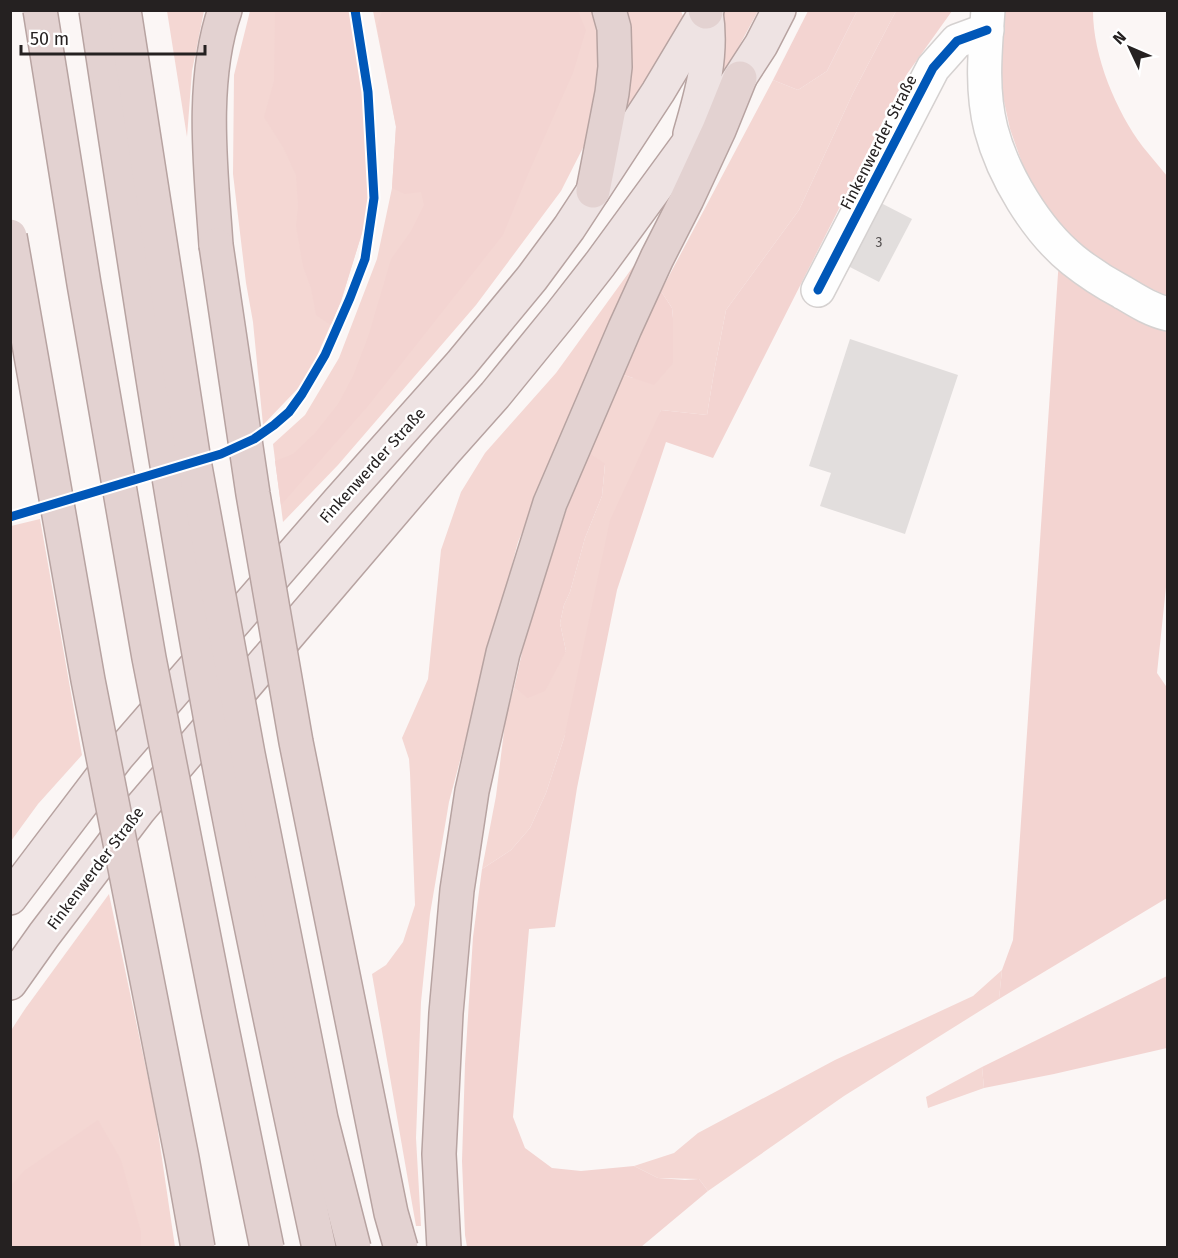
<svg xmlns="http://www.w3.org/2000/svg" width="1178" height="1258" font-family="'Fira Sans',sans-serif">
	<rect width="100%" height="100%" fill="#fbf6f5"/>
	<g fill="#f4d7d3">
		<path d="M167,11h37l-12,60 -5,66z"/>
		<path d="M250,11h101l12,51 10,69 -3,76 -29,94 -34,78 -44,46 -10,-103 -7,-39 -13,-109 1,-99z"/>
		<path d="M373,11h223l6,18 -2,48 -9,55 -30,59 -85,114 -138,160 -55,57 -10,-78 32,-29 34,-57 38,-99 15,-71 4,-61z"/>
		<path d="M625,11h56l5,13 -61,98 5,-71z"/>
		<path d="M721,11h37l-34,63v-18z"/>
		<path d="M857,11h39l-43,82 -54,117 -73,100 -12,62 -7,43 -46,-5 -97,328 -18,55 -16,35 -19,22 -29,19 14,-73 10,-81 8,-27 14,9 38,-46 -6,-28 4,-18 6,-13 15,-54 17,-42 3,-31 -19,-15 35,-76 12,4 40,-60 -1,-10 -11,-17 112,-211 25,10 29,-19z"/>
		<path d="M635,264l-117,278 -69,260 -19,112 -9,88 -5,136 5,88h-5l-44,-252 14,-9 17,-23 12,-37 -5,-132 -1,-14 -7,-21 26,-59 13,-129 20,-58 24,-39 71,-80z"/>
		<path d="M40,519l42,236 -44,49 -27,37v-315z"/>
		<path d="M109,894l46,217 20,136h-164l-1,-215 15,-23z"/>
		<path d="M1002,970l-3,29 -155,97 -136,95 -9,-12 -41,-1 -24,-12 40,-13 24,-20 137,-73 138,-64z"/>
		<path d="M982,1067l2,21 -56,20 -2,-11z"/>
	</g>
	<g fill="#f3d4d1">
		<path d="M275,11h76l12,51 10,69 -3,76 -29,94 -10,24 -15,-10 -5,-27 -8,-22 -7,-40 2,-20 -2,-31 -13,-28 -19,-30 10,-36z"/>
		<path d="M382,11h196l8,19 -13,43 -44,99 -26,63 -135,171 -87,99 -6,-44 18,-7 22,-21 23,-29 15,-28 15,-39 23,-78 20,-28 13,-26 -3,-13 -16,2 -13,-6 4,-62 -19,-100z"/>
		<path d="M808,11h49l-30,60 -29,19 -25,-10z"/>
		<path d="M896,11h56l-45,63 -194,384 -47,-16 -49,148 -40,198 -22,139 -26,2 -16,188 12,31 27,20 29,3 53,-5 24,12 27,2 14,-1 9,12 -67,56h-174l-2,-12 -3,-74 3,-97 8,-127 9,-68 29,-19 19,-22 16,-35 18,-55 46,-218 51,-110 46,5 7,-43 12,-62 73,-100 54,-117z"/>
		<path d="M1002,11h91c0,45 23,100 50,136 8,10 16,19 24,29v120l-61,-28 -51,-46 -27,-42 -18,-51 -10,-46z"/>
		<path d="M1059,259l108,70 1,239 -11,105 11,16 -1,209 -168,101 3,-29 11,-30z"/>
		<path d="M661,291l11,17 1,10v45l-19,22 -33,-11z"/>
		<path d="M586,450l19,14 -3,32 -17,42 -15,54 -6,13 -4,18 6,28 -21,40 -17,7 -14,-10 12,-53z"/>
		<path d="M1167,976v72l-113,26 -70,14 -2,-21z"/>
		<path d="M98,1120l23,40 20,72v15h-130v-61l13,-15z"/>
	</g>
	<g fill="#e2dedd">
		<path d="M879,202l33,17 -33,63 -33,-17z"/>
		<path d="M850,339l108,36 -53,159 -85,-28 11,-33 -22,-7z"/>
	</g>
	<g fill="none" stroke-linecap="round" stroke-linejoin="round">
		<g stroke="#d5d1d0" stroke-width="36">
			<g id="minor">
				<path d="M988,10c-3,40 -7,80 3,119 12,46 45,101 82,131 15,12 32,23 49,32 15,9 29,18 46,22"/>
				<path d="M818,290l115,-222 24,-27 30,-11"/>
			</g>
		</g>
		<g stroke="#b7a3a1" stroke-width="36">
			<g id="major">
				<path d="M690,134c12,-41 23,-79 16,-122"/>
				<path d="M10,898l31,-41 76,-100 222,-256 122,-137 71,-86 37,-50 89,-136 49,-82"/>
				<path d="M10,983l34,-48 95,-125 307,-360 49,-55 66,-81 39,-50 87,-119 41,-49 33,-51 18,-35"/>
			</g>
		</g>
		<g stroke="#b7a3a1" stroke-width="36">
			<g id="highway">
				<path d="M705,10l1,2"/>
				<path d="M593,191l19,-98 3,-26 -1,-39 -5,-18"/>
				<path d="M216,245c-5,-74 -16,-163 9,-235"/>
				<path d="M444,1248l-5,-94 7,-141 11,-123 15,-99 31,-138 47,-150 75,-175 32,-70 30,-59 32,-69 21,-52"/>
			</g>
		</g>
		<use href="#minor" stroke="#fefefe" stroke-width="33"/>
		<use href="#major" stroke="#eee3e3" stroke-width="33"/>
		<use href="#highway" stroke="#e3d2d1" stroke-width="33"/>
		<g stroke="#b7a3a1" stroke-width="36" stroke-linecap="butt">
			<g id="highway-bridge">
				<path d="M40,10l44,274 65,374 70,356 48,234"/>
				<path d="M96,10c38,250 76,500 122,749 31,163 66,326 101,489"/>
				<path d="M124,10l70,451 54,293 73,365 33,129"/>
				<path d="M10,236l78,444 94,478 16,90"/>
				<path d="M216,245l37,249 43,248 95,471 10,35"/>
			</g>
		</g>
		<use href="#highway-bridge" stroke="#e3d2d1" stroke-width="33"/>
		<g stroke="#fff" stroke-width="13">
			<g id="cycleway">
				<path d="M818,290l115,-222 24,-27 30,-11"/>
				<path d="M10,517l211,-63 33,-15 20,-14 15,-13 13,-18 23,-39 25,-57 15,-39 9,-61 -6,-106 -13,-82"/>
			</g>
		</g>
		<use href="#cycleway" stroke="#0057b8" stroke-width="9"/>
	</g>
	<g text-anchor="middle" stroke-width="5" stroke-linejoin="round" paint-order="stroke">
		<g font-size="14" fill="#555151">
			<text x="879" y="247">3</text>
		</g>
		<g font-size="16" fill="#252121" stroke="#fff">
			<text transform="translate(878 142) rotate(-63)" y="6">Finkenwerder Straße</text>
			<text transform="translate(372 465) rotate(-48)" y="6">Finkenwerder Straße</text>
			<text transform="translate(95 868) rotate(-53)" y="6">Finkenwerder Straße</text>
		</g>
	</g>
	<rect width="1178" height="1258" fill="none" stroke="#252121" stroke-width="24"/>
	<g transform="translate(1130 48) rotate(314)" stroke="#ffffff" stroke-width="4.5" paint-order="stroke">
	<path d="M0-4.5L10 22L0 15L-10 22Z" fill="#252121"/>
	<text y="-9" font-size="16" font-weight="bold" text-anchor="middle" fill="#252121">N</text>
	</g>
	<path d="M21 45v9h184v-9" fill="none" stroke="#252121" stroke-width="3"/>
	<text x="30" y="45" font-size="18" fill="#252121" stroke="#ffffff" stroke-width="4.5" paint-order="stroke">50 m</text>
</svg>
